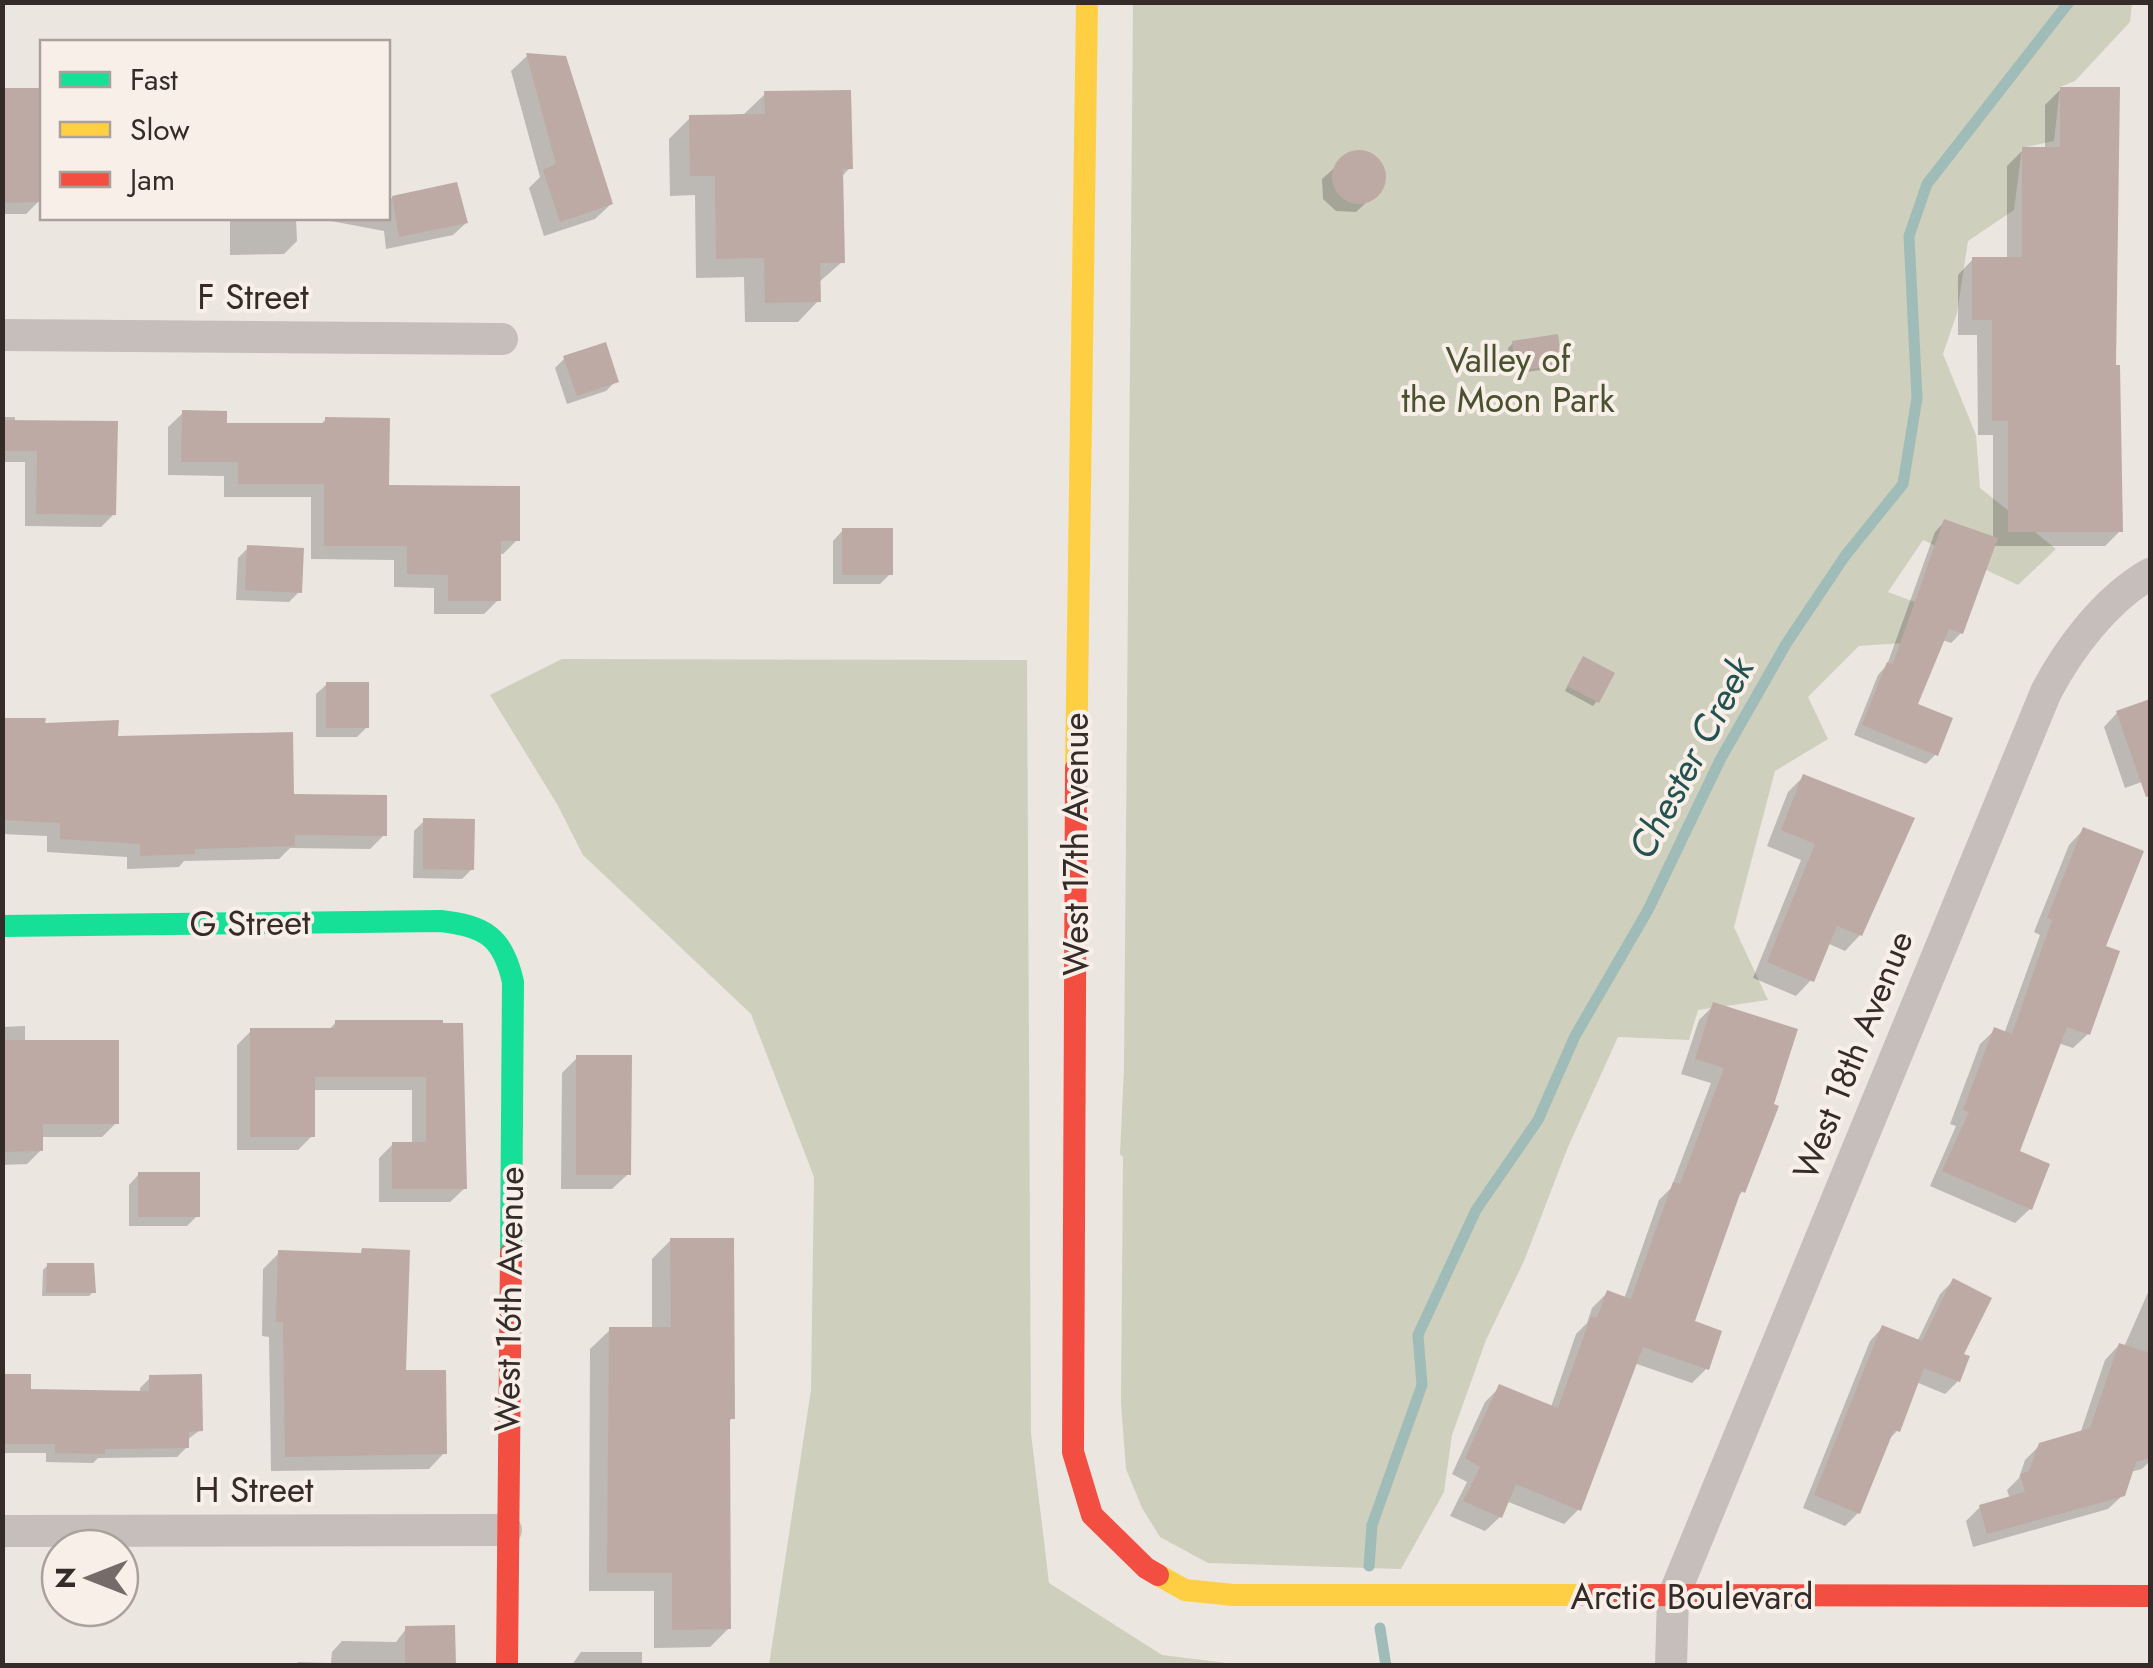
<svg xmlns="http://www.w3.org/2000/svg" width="2153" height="1668" font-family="Jost,sans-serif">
	<rect width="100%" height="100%" fill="#ece6e1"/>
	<g fill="#cfcfbd">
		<path d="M1133,3h999l-2,19 -55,59 -15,6 -6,54 -32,7 -8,62 -46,31 -11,72 -14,41 33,81 4,53 76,61 -38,36 -95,-45 -35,52 27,10 -11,41 -45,3 -51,51 20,42 -53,32 -41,156 34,73 -70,10 -9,30 -71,-3 -50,110 -44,114 -38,79 -34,95 -8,57 -43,77 -193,-6 -48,-26 -18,-29 -16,-39 -5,-66 2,-246 -3,-3 4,-86z"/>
		<path d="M562,659l465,1 4,773 18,150 113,72 81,10h-474l42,-275 3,-213 -63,-163 -168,-159 -26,-51 -67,-109z"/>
	</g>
	<g fill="#0003">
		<path d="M527,56l37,2 47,146 -16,15 -51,17 -15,-48 11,-11 -29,-106z"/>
		<path d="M2061,89l53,279 6,163 -15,15h-113l-31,87 -10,10 -9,-3 -27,66 21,48 -10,10 -72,-29 24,-60 9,-10 48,-133 10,-11 48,18v-104h-15l-1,-100h-19v-60l15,-16h34v-93l16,-16h22v-45z"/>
		<path d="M2,90h40v103h-3v8l-13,13h-24z"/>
		<path d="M765,94l85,74 -9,9 1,85 -24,21v18l-20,21h-53l-1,-45 -48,1 -1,-83 -25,1 -1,-57 21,-21 54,-4z"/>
		<path d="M1368,152l15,16 -1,20 -26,24 -20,-1 -13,-12 -1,-20 28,-25z"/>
		<path d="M456,185l10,38 -13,12 -67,14 -2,-18 -69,-13h73v-19z"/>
		<path d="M230,218h66l1,23 -13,13 -54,1z"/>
		<path d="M1513,343l47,21 -5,4 -43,6 -4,-26z"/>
		<path d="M565,358l51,23 -10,10 -39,13 -12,-36z"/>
		<path d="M183,413l41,13h95l7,-7 60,68 131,53 -14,14h-4l-1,46 -14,14h-50v-26l-40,-1v-27l-83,-1v-62h-87v-21l-56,-1v-48z"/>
		<path d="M2,417h13v6l99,91 -13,13 -76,-1v-64h-23z"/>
		<path d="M843,530l47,44 -10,10h-47v-43z"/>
		<path d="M248,548l51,44 -10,10 -53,-2 2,-42z"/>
		<path d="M1579,664l18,37 -4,5 -28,-15z"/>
		<path d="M327,684l40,43 -10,10h-41v-43z"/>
		<path d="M2150,701v78l-25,9 -21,-61 13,-14z"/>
		<path d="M2,721l114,18 175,57 93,39 -14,14 -80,-1 -11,11 -95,2 -5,6 -52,2v-12l-80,-5v-16l-45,-2z"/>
		<path d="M1803,777l57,158 -15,16 -18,-8 -16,37 -15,16 -43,-18 48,-118 -34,-14 21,-54z"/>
		<path d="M424,821l48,48 -10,10 -49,-1 1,-47z"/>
		<path d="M2083,830l19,118 -14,86 -15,14 -15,-5 -41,110 13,56 -15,14 -85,-37 26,-60 -6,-2 30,-80 15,-14 9,4 36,-99 -6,-3 35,-87z"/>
		<path d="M1714,1005l80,26 -51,160 -7,7 -44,125 14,46 -14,14 -58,-20 -55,146 -15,15 -58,-23 -6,16 -15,14 -35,-15 17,-34 -15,-8 33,-72 15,-15 51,20 25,-73 11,-11 5,-15 15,-15 17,6 35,-99 12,-12 40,-105 -30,-9 18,-54z"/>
		<path d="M336,1022l105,4 24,162 -15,14h-71v-44l14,-14h19v-54h-100v46l-14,14h-61v-105l14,-14h77z"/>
		<path d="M25,1026v17l91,80 -14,14h-62l1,13 -14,14 -25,1v-138z"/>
		<path d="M577,1058l51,116 -16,15h-51l1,-116z"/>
		<path d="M139,1174l58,42 -10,10h-58v-41z"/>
		<path d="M671,1240l61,178 -4,5 1,205 -19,19 -56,1v-57h-65l1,-242 20,-19h42v-71z"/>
		<path d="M363,1251l40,122 41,80 -15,16 -158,2 -2,-134 -7,-1 1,-67 16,-16 79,3z"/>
		<path d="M48,1265l45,27 -4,4h-47l1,-26z"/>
		<path d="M1953,1281l8,75 -3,25 -13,13 -29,-12 -19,49 -10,10 -29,72 -13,13 -42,-18 67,-167 12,-13 35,14 23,-48z"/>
		<path d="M2150,1288v173l-8,8 -12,3 -7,23 -15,14 -135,38 -7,-26 14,-14 30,-8 -3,-9 12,-12 6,-18 15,-15 40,-11 25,-74 14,-15 5,2z"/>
		<path d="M2,1377l26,14 112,2v-5l10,-10 50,52 -13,10v7l-10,10 -79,1 -5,5 -47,-1v-9h-44z"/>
		<path d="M406,1629l47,37h-158l3,-4 33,1 1,-11 10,-11 54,1z"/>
		<path d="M581,1652h61v14h-71z"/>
		<path d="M138,1663h53v3h-55z"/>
	</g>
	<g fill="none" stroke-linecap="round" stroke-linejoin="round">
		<g stroke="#a0bcb8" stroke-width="11">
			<path d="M1369,1566l3,-41 50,-140 -4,-50 58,-125 62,-90 37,-84 73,-126 72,-150 66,-116 59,-88 58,-72 14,-86 -8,-162 18,-52 142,-182"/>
			<path d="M1380,1628l6,38"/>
		</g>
	</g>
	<g fill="#beaaa4">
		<path d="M526,53l40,3 47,148 -53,18 -17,-52 13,-6z"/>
		<path d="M2060,87h60l-4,278h4l3,167h-115v-111h-16v-101h-20v-63h50v-110h38z"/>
		<path d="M2,88h39l1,114 -40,1z"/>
		<path d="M851,90l2,79h-10l2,94h-25l1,39 -56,1 -1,-45 -48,1 -1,-83h-25l-1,-61 76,-1 -1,-23z"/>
		<circle cx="1359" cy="177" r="27"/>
		<path d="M457,182l11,41 -69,14 -7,-41z"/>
		<path d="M1558,334l4,31 -46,6 -4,-30z"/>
		<path d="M606,342l13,40 -42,14 -14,-40z"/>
		<path d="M182,410l45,1v12h98v-6l65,1 -1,67 131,1v55h-19v60h-53v-26l-41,-1v-28h-83v-62h-86v-22h-57z"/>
		<path d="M2,420l116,1 -2,94 -80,-1 1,-63h-35z"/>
		<path d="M1944,519l54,19 -35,96 -14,-5 -31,75 35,14 -15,38 -76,-31 25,-63 6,2z"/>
		<rect x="842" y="528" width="51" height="47"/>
		<path d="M247,545l57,3 -2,45 -57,-3z"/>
		<path d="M1583,656l32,17 -16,30 -32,-17z"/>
		<rect x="326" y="682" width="43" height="46"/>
		<path d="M2150,699v97l-4,1 -30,-86z"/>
		<path d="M2,718h44l-1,5 74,-3 -1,16 175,-4 1,62 93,1v41l-92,-1v11l-100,3v5l-55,2v-12l-80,-5v-16l-58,-3z"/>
		<path d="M1803,774l112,44 -53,118 -25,-10 -23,56 -47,-20 48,-118 -34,-14z"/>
		<path d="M423,818l52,1 -1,51 -51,-1z"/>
		<path d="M2083,827l61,24 -38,95 14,5 -30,84 -23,-8 -47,124 30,13 -18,46 -90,-39 27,-59 -6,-2 31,-83 18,7 40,-114 -5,-2z"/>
		<path d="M1713,1002l85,27 -24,75 5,2 -34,87 -4,-2 -46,130 27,10 -13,39 -66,-23 -62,164 -65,-27 -14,34 -39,-17 17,-34 -15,-9 34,-74 59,24 33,-92 6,2 10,-28 24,9 42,-117 7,2 44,-116 -29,-9z"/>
		<path d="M335,1020h108v3h20l4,166h-75v-47h34v-65h-111v60h-65v-109h85z"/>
		<path d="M2,1040h117v84h-76v27l-41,1z"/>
		<path d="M576,1055h56l-1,120h-55z"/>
		<rect x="138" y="1172" width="62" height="45"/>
		<path d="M670,1238h64l1,181h-5l1,210 -59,1v-57h-65l2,-246h62z"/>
		<path d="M362,1248l48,2 -4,120h40l1,84 -162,3 -2,-135h-7l2,-72 83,3z"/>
		<path d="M47,1263h47l2,30h-50z"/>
		<path d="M1953,1278l39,20 -28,56 6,2 -10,26 -36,-14 -24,64 -6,-2 -34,84 -46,-19 68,-170 40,16z"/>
		<path d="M2119,1343l31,10v105l-14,4 -11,34 -138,38 -8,-29 46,-13 -5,-18 9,-3 10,-28 51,-15z"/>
		<path d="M2,1374h29v15l118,2v-16l53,-1 1,57 -14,1v16l-84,1v5l-50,-1v-9h-53z"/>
		<path d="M455,1625l1,41h-51v-40z"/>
	</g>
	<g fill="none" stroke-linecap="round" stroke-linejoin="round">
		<g stroke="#c5beba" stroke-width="32">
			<path d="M2,335l500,4"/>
			<path d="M2,1531l504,-1"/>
			<path d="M1671,1666l2,-69 373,-905c23,-44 60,-93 104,-118"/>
		</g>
		<path stroke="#16e098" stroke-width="22" d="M2,926l439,-5c44,5 62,16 72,61l-2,271"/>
		<g stroke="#ffcf43" stroke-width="22">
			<path d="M1076,768l11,-766"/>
			<path d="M1158,1575l27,15 48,5h359"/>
		</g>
		<g stroke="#f24e42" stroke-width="22">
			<path d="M1076,768l-3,684 19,63 54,53 12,7"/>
			<path d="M1592,1595l558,1"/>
			<path d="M507,1666l4,-413"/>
		</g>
	</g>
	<g text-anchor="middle" stroke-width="8" stroke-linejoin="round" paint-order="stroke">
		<g font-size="35" fill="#352b29" stroke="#f8efe9">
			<text x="253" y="309">F Street</text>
			<text transform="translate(1076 844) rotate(-90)" y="12">West 17th Avenue</text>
			<text transform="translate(250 923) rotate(-1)" y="12">G Street</text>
			<text transform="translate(1853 1055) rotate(-68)" y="12">West 18th Avenue</text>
			<text transform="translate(509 1299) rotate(-89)" y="12">West 16th Avenue</text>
			<text x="254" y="1502">H Street</text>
			<text x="1692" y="1609">Arctic Boulevard</text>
		</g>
		<g font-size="35" fill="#49512f" stroke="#f8efe9">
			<text x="1508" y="372">Valley of<tspan x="1508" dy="40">the Moon Park</tspan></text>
		</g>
		<g font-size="38" font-style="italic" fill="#235250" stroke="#f8efe9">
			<text transform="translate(1691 758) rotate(-62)" y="13">Chester Creek</text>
		</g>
	</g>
	<rect width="2153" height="1668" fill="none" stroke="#352b29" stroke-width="10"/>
	<rect x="40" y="40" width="350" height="180" fill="#f8efe9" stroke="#aaa19c" stroke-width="2.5"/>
	<rect x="60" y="72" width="50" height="15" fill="#16e098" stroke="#aaa19c" stroke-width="2.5"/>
	<text x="130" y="90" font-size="30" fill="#352b29">Fast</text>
	<rect x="60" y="122" width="50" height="15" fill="#ffcf43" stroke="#aaa19c" stroke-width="2.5"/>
	<text x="130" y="140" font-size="30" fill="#352b29">Slow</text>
	<rect x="60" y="172" width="50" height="15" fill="#f24e42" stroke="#aaa19c" stroke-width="2.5"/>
	<text x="130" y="190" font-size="30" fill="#352b29">Jam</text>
	<g transform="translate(90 1578) rotate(270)"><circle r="48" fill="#f8efe9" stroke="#aaa19c" stroke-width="2.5"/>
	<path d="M0-8L18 38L0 25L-18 38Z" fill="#756c69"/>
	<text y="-15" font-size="28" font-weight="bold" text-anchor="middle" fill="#352b29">N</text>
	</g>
</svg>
